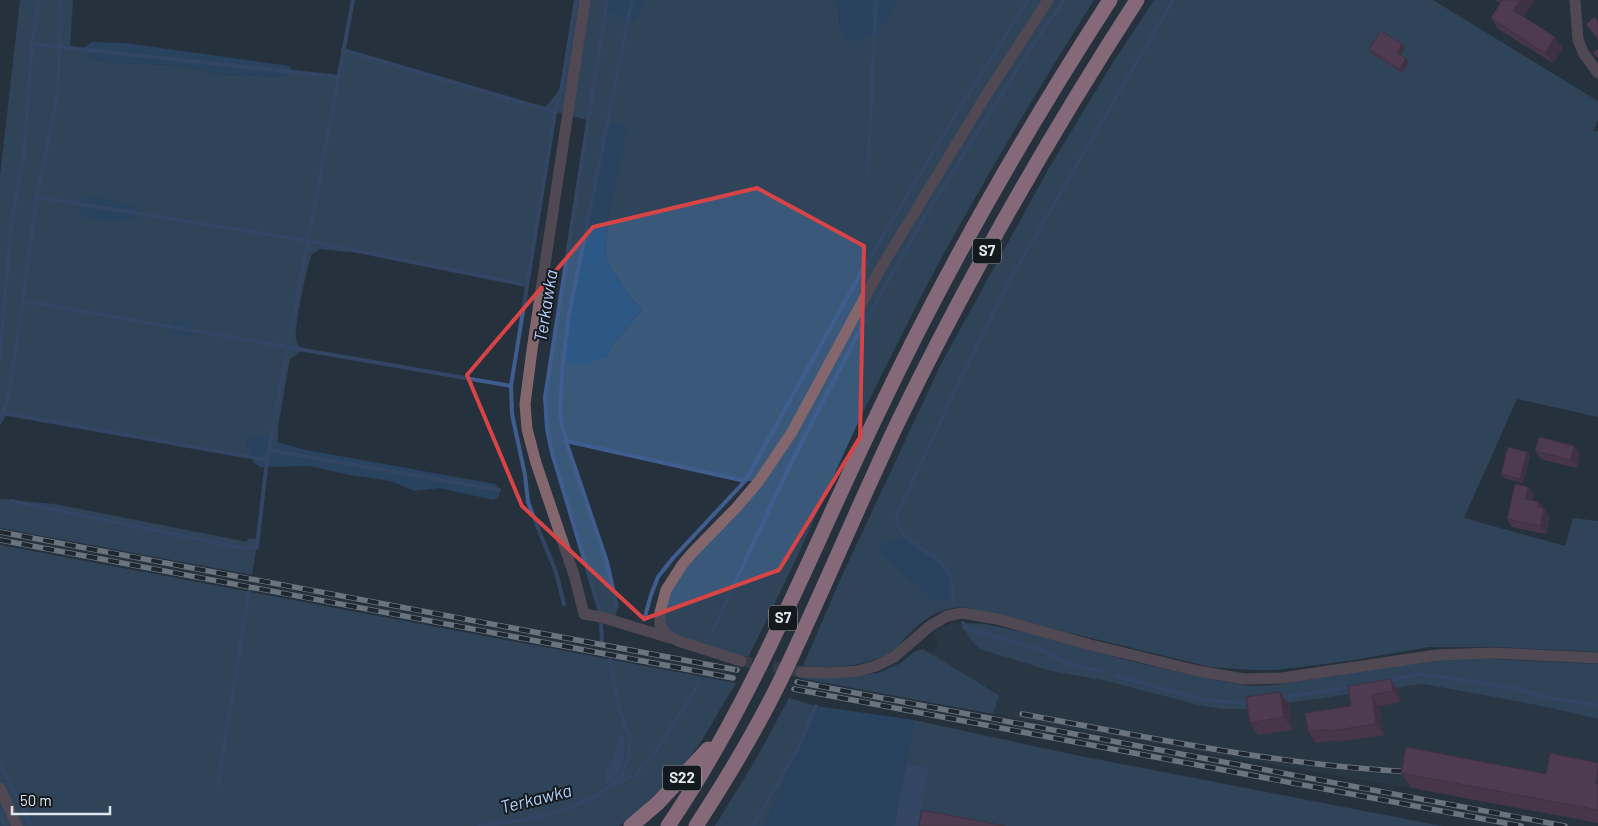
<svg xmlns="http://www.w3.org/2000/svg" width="1598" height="826" font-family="Barlow,sans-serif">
	<rect width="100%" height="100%" fill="#26313e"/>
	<path fill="#2e3e4f" d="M953,623h10l7,16 5,7 39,14 37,11 56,10 91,24 24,4h22l179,-25 119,22 56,13v104l-186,-35 -161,-27 -258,-47 6,-20 -69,-40 8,-9 -3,-4v-8l3,-4z"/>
	<g fill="#3a597a" fill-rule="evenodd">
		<path d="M20,0h53l-3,48 12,1 8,9 24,5 60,2 46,9 60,3 12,-5 46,5 5,-27 201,59 18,-23 14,-86h31l-1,10 28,11 11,-21h189l6,12 -1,14 45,-2 14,-24h196c-46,73 -90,146 -132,221 -30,52 -57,107 -84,161 -29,57 -54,117 -81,175 -16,34 -33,68 -50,102l-84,-28 3,-41 92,-109h-13l-179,-40 41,121 10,45 -1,9 -16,-4 -48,-159 -5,-24 -2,-32 43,-277 -33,-8 -29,173 -173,-35 -6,2 -27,-3 -9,6c-4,15 -19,75 -14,88 1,2 3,4 5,6l-6,6 -6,4 -12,68v15l-7,-4 -25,4 5,8 1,7 -245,-43 -7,12v-250zM615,188l-8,33 -2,36 11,20 25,34 -25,29 -10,17 -43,4z"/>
		<path d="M1154,0h279l165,101v19l-5,11h5v286l-81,-18 -53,119 101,28 8,-28 25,3v131l-104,-5h-65l-81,14 -72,9h-26l-40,-3 -246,-60c-24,1 -37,9 -54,26 -6,5 -10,12 -16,17 -24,17 -63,19 -91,16l37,-86 101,-216 108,-196 63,-104z"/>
		<path d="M0,499l55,5 183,36 8,2 3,-4 9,1 -6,36 -252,-47z"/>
		<path d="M0,545l736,138c-12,19 -22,38 -34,57 -22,33 -51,63 -83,86h-619z"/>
		<path d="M963,623l22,1 57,12 92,26 82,18 33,6 27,-1 130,-22 32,-4h53l107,5v55l-56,-13 -119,-22 -179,25h-22l-24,-4 -91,-24 -56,-10 -68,-21c-13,-7 -15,-14 -20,-27z"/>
		<path d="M923,649l76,46 -6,19 -194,-36 1,-2h53l25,-3 23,-10 13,-11z"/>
		<path d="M789,698l27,8 -51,120h-50l41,-67z"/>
		<path d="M914,720l161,35 367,71h-524l10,-59 -22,-4z"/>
	</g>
	<g fill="#2d5886">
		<path d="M607,0h38l-11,21h-6l-22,-11z"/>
		<path d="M834,0h64l-14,24 -10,9 -27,10 -8,-17 1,-14z"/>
		<path d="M92,42l33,1 164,23 3,6 -12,5 -60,-3 -46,-9 -60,-2 -24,-5 -8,-9z"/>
		<path d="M607,123l19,4 -11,61 -8,33 -2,36 11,20 25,34 -25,29 -10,17 -23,9 -20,-4 5,-42z"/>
		<path d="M91,196c15,5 29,5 44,11l3,6c-8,12 -41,10 -53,3 -4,-3 -7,-9 -9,-13z"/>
		<path d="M181,320l10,4 3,7 -4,5c-11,2 -17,1 -22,-10l5,-5z"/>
		<path d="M264,436l7,1 7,5 23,7 194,35 4,6v6l-5,4 -55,-12 -24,3 -25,-10 -40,-6 -41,-9 -49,1 -7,-5 -2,-12 -5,-8 6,-4z"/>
		<path d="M906,537l30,21 11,12 7,30 -13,1 -12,-4 -50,-45 3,-9 7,-1z"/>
		<path d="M816,706l98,14 -20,106h-129z"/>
	</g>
	<g fill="#405d90">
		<path d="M623,733c3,17 2,43 -17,50l1,-10 -1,-5 7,-11 6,-20z"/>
		<path d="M906,763l23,4 -11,59h-24z"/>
	</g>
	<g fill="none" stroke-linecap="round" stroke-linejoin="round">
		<g stroke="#405d90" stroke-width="4">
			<path d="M32,44l307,33"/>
			<path d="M343,50l212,62"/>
			<path d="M868,172l8,-172"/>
			<path d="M37,197l271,44 218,44"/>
			<path d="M23,301l488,85"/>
			<path d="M0,357l11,-131 13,-73 8,-109 7,-44"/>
			<path d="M2,413l265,47"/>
			<path d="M0,418l8,-19 9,-57 20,-145 21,-104 2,-93"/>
			<path d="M566,441l179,40"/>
			<path d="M268,450l231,40"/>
			<path d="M11,501l231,47 15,-1 10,-87 86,-460"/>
			<path d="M954,600c-2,-9 -2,-22 -7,-30 -13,-21 -49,-26 -51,-53l61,-131 51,-103 165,-283"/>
			<path d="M564,604l-8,-32 -16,-39 -12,-31 -3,-27 -13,-61 -1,-28 44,-274 7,-26 14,-86"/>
			<path d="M617,607l-10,-45 -41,-121 -6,-27 2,-42 6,-52 64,-320"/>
			<path d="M600,612l-48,-159 -5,-24 -2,-32 62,-397"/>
			<path d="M644,620l7,-25 7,-18 15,-19 72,-77 117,-210 99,-165 67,-106"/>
			<path d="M963,623l2,5 10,3 70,20 19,11 11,4 27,5"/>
			<path d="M601,624l1,17"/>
			<path d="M712,632l77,-165 70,-135 65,-114 106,-169 34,-49"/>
			<path d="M1116,676l89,24 41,3"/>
			<path d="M1388,681l30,-7 17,2 79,12 35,10 49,7"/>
			<path d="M1279,698l72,-11"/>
			<path d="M0,765l23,43 7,18"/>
			<path d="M218,784l31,-192"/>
			<path d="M615,784l20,-8 20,-24 43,-67"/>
			<path d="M0,815l5,11"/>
			<path d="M479,826l46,-6 42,-11 32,-15 14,-10 8,-7 8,-20 1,-18 -11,-30 -9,-49"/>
			<path d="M753,826l45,-78 18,-42"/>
		</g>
		<path stroke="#414c58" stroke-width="11" stroke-dasharray="11 5.5" stroke-linecap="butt" d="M741,661l60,11"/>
		<g stroke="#84666d" stroke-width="11">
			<path d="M585,0l-53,350 -7,54 2,25 9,34 38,112 10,39 17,3 69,21"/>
			<path d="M1575,0l3,40 6,14 14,19"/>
			<path d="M741,661l-63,-20 -11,-6 -7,-9v-14l6,-22 16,-25 10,-12 44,-45 23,-27 33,-49 87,-161 106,-174 63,-97"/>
			<path d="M801,672l30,1 27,-2 18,-5 18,-9 36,-31 17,-10 15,-3 35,6 94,26 107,26 46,8 38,-1 155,-23 55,-2 106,5"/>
			<path d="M0,788l17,38"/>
		</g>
		<g stroke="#f9aec0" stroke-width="15">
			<path d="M631,826l27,-23 50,-54"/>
			<path d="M668,826c87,-128 142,-273 209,-411 68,-144 147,-282 233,-415"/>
			<path d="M696,826c32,-49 62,-99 87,-151 40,-84 75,-169 115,-253 71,-146 151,-286 239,-422"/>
		</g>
		<g stroke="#bdc6cf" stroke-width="5.5">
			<g id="rail">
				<path d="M0,532l737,138"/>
				<path d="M0,540l733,138"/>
				<path d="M797,682l768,144"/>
				<path d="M794,689l727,137"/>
				<path d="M1022,714c130,24 260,52 393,58"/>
			</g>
		</g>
		<use href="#rail" stroke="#14191e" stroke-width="4" stroke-dasharray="11" stroke-linecap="butt"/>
	</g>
	<g fill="#6f3d5a">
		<path d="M1495,0h39l-10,17 39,31 -10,15 -55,-34 -7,-11 9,-15z"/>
		<path d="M1598,21v19l-12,-15z"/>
		<path d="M1405,48l-5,7 6,3 3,4 -7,11 -30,-19 -3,-5z"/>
		<path d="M1574,446l6,8 -3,14 -36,-9 -6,-8z"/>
		<path d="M1530,456l-7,27 -19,-5 -3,-4z"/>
		<path d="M1528,487l6,8 -2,6 7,1 11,15 -4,17 -34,-7 -5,-8z"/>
		<path d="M1391,679l7,11 2,12 -21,4 5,29 -47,7 -1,-2 -20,3 -8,-11 43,-26z"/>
		<path d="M1289,704l3,26 -34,5 -8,-12z"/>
		<path d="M1598,763v60l-186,-35 -11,-15 145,1z"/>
	</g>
	<g fill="#5a324a">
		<path d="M1520,0h14l-13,21 -8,-11z"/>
		<path d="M1555,37l8,11 -10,15 -8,-10z"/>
		<path d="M1402,44l3,4 -6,9 -2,-4z"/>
		<path d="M1406,58l3,4 -7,11 -3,-4z"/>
		<path d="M1574,446l6,8 -3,14 -6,-8z"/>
		<path d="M1527,452l3,4 -7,27 -3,-4z"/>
		<path d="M1528,487l6,8 -3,12 -6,-8z"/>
		<path d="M1539,502l11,15 -4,17 -6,-8 -3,-19z"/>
		<path d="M1391,679l7,11 2,12 -7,-11z"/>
		<path d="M1280,692l9,12 3,26 -8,-13z"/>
		<path d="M1372,695l7,11 5,29 -8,-11z"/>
		<path d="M1598,770v17l-3,-4z"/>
	</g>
	<g fill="#814769" stroke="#5a324a">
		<path d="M1502,0h18l-7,10 42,27 -10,16 -54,-35z"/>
		<path d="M1594,17l4,4v17l-12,-13z"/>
		<path d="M1381,31l21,13 -5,9 9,5 -7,11 -30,-20z"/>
		<path d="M1598,49v9l-5,-5z"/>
		<path d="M1539,437l35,9 -3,14 -36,-9z"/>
		<path d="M1508,447l19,5 -7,27 -19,-5z"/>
		<path d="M1515,484l13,3 -3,12 14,3 -2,5 7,2 -4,17 -33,-7z"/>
		<path d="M1391,679l2,12 -21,4 4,29 -46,7 -1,-2 -21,3 -3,-19 46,-7 -3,-20z"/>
		<path d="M1280,692l4,25 -34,6 -4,-26z"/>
		<path d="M1406,747l140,27 4,-21 48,10v7l-3,13 3,1v26l-197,-37z"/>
		<path d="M922,810l83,16h-86z"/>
	</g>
	<path d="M0 0H1598V826H0ZM757,188l107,58 -4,191 -81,133 -135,49 -122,-113 -55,-131 126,-148z" fill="#26313e" fill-opacity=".55" fill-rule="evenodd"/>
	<path fill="none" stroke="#d74446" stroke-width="4" stroke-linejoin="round" d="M757,188l107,58 -4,191 -81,133 -135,49 -122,-113 -55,-131 126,-148z"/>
	<g text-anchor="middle" stroke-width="4" stroke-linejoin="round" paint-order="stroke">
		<g fill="#14191e" stroke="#a1a8af" stroke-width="1">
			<rect x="973" y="238.5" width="28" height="25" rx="4"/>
			<rect x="769" y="605.5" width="28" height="25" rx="4"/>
			<rect x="663" y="765.5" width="38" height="25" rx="4"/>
		</g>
		<g font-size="15" font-weight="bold" fill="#dde5ed">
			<text x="987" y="256">S7</text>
			<text x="783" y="623">S7</text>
			<text x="682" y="783">S22</text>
		</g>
		<g font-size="18" font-style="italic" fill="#b2cdfb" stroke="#14191e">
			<text transform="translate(546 306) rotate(-81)" y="6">Terkawka</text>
			<text transform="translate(536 799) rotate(-14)" y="6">Terkawka</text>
		</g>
	</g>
	<path d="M12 806v8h98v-8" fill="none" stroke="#dde5ed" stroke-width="2.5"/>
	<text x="20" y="806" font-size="15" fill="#dde5ed" stroke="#14191e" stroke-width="4" paint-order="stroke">50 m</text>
</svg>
